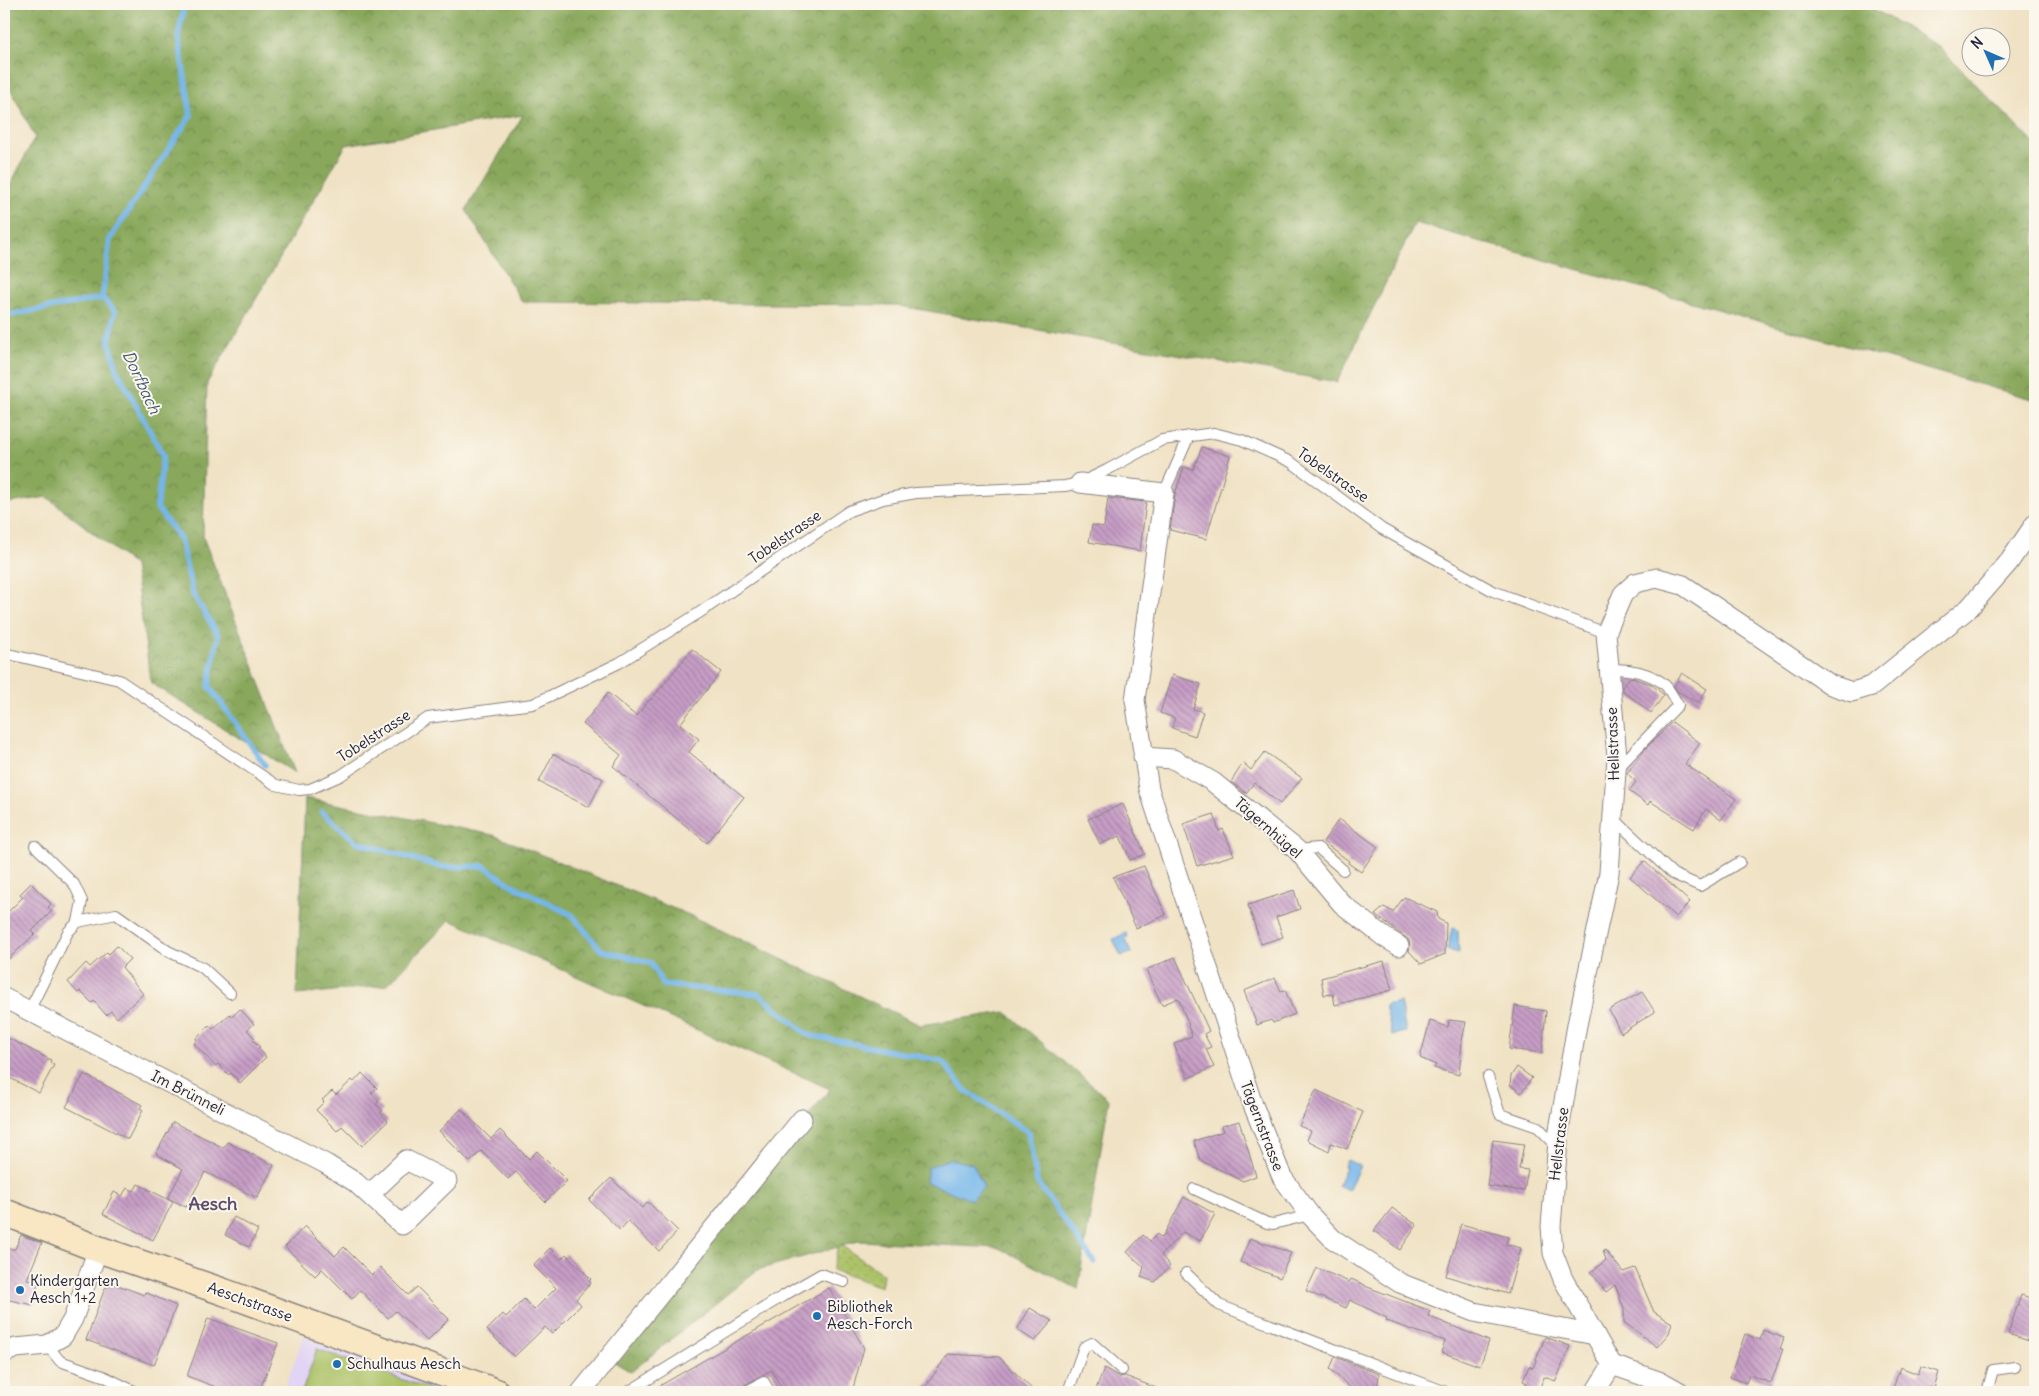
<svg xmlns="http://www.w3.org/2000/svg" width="2039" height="1396" font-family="Delius,sans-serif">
	<defs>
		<pattern id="grass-dots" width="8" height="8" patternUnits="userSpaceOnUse" patternTransform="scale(1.25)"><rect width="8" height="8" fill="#acc267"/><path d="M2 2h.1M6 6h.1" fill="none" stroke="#94a65a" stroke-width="1.8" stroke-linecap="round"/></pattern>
		<pattern id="forest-crowns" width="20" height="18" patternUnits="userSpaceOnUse" patternTransform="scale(1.25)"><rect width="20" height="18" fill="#89a85c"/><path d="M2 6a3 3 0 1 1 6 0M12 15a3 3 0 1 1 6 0" fill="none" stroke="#70884d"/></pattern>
		<pattern id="building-back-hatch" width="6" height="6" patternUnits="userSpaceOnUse" patternTransform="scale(1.25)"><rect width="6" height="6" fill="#c79ec6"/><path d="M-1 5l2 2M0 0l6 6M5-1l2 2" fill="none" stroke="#a180a2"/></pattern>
	</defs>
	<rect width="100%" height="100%" fill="#fbf7ec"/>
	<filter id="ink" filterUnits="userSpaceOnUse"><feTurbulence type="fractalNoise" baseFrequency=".02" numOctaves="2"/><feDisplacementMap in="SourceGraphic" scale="10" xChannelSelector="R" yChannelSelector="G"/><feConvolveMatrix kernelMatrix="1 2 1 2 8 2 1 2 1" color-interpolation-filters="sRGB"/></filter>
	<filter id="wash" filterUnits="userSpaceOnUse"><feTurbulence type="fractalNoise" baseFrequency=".0096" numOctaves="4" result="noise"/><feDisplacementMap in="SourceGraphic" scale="20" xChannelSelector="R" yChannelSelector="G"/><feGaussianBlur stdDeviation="1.12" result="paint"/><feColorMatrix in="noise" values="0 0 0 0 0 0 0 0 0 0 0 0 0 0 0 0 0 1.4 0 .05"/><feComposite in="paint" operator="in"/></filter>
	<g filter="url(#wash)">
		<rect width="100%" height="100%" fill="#f0e2c4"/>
		<path fill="#e1d4f4" d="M304,1336l154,56h-175z"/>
		<path fill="url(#grass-dots)" stroke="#677251" d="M839,1244l44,30 -2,13 -49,-17z"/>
		<g fill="url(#forest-crowns)" stroke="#56654c">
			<path d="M4,4h1861l74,43 96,97v256l-620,-177 -78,159 -443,-77 -372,-3 -56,-92 57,-95 -177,30 -139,238 -4,154 92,236 -144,-90 -17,-118 -87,-68 -43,7v-307l31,-60 -31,-60z"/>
			<path d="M305,798l188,37 194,79 233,111 86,-13 103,88 -31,189 -79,-41 -140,-7 -102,29 -126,102 -20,-12 219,-271 -380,-169 -63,65 -90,10z"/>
		</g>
		<path fill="#acc267" stroke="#677251" d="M317,1349l120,43h-135z"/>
		<g fill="#75b6ea" stroke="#4c6c92">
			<path d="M1452,928l6,2 1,23 -12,-3z"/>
			<path d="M1126,933l2,4 -3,1 6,15 -10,3 -8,-17z"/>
			<path d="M1400,1002l6,30 -14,3 -7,-30z"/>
			<path d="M949,1159l24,5 11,23 -13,13 -45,-18 2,-15z"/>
			<path d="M1347,1160l13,6 -12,24 -10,-5 8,-18 -2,-1z"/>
		</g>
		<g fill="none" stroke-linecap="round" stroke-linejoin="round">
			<g stroke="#75b6ea" stroke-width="5.5">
				<path d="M185,4l-7,32 13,79 -81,124 -8,59 13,13 -6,30 9,31 45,83 -6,53 23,31 13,55 25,41 -9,51 56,79"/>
				<path d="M4,316l98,-18"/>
				<path d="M322,812l35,30 84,25 43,-1 26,18 62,31 29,35 50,13 12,22 96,9 49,41 134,26 23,29 63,42 9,50 57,80"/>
			</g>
		</g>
		<g id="blocks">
			<g fill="url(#building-back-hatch)">
				<path d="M1202,447l28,9 -24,83 -36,-9 5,-36 9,-27 9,3z"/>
				<path d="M1108,498l38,4 -6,49 -51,-9 3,-17 12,2z"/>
				<path d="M692,649l29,23 -41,52 19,15 -10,13 55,45 -37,46 -94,-77 8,-11 -38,-31 25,-31 28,23 14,-17 1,1z"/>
				<path d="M1682,673l25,16 -9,14 -21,-12 -3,-5z"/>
				<path d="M1172,675l29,9 -8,25 10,3 -8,24 -23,-8 3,-10 -15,-5z"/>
				<path d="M1630,677l21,7 13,11 -13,18 -29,-23v-3z"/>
				<path d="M1672,722l28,21 -15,21 51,35 -15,21 -15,-11 -12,20 -44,-28 -2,4 -19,-14 7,-9 -9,-9 19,-25z"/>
				<path d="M1265,752l37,26 -22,26 -26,-21 -8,10 -15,-11 12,-19 8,7z"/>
				<path d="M553,754l50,25 -14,28 -50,-25z"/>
				<path d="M1123,804l22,50 -15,6 -10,-24 -20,8 -12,-25z"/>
				<path d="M1214,814l5,17 4,-2 11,26 -37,11 -14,-42z"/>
				<path d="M1339,819l39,28 -17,25 -13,-9 1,-2 -26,-19z"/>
				<path d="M1644,861l46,41 -14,15 -46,-40z"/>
				<path d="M1144,866l22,49 -30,13 -23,-51z"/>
				<path d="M31,883l20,21 -3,3 4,4 -20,20 3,3 -31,29v-47l19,-19 -3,-3z"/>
				<path d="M1294,890l6,19 -24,8 7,20 -22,7 -13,-39z"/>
				<path d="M1404,897l33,15 1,7 8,4 -1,31 -24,10 -12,-13 1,-5 -1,-6 -34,-25 9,-8 9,5z"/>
				<path d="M117,946l13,13 -8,8 21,27 -26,24 -6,-7 -5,4 -12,-14 -2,2 -12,-12 -2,2 -10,-11 18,-19 4,4 17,-15 2,2z"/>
				<path d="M1175,957l34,74 -5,3 7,13 -5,2 8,18 -26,11 -14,-34 18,-8 -4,-10 1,-1 -11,-27 -16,7 -16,-35z"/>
				<path d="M1384,961l8,29 -57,15 -2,-11 -9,1 -3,-17z"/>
				<path d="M1275,978l6,13 4,-1 10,24 -22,9 -2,-3 -14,5 -13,-34z"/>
				<path d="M1642,992l13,20 -34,21 -12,-23z"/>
				<path d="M1515,1006l31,5 -4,42 -33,-4z"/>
				<path d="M240,1009l14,15 -7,6 8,8 -2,2 7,7 -2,1 8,9 -26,26 -9,-10 -2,2 -11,-11 -3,2 -21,-23 3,-3 -1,-2 13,-13 4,4 17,-15 2,3z"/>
				<path d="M1449,1020l17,2 -4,19 -3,34 -25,-7 2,-3 -16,-7 10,-37 18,6z"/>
				<path d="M4,1036l47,24 -1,3 4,2 -15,28 -35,-18z"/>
				<path d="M1517,1067l15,11 -11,15 -11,-8 1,-9z"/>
				<path d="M362,1073l15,15 -6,5 8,9 -3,2 7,6 -3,3 8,8 -26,25 -20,-20 -5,5 -21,-21 8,-8 -2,-2 10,-9 4,4 16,-15 2,2z"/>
				<path d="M84,1074l58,31 -2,3 3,2 -15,29 -62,-32z"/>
				<path d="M1316,1090l47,22 -16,37 -16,-6 -2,8 -22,-11 4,-9 -12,-5z"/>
				<path d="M461,1109l30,30 9,-9 29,29 8,-8 30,30 -22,21 -29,-30 -8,7 -27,-28 -11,11 -31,-31z"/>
				<path d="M1239,1121l17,55 -13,5 -43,-21 -6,-19 30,-10 -2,-5z"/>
				<path d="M173,1122l51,26 3,-6 47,23 -17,33 -52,-26 -19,35 -18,-9 15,-29 -27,-15z"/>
				<path d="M1493,1140l31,4 -5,25 9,1 -4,21 -37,-5z"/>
				<path d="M611,1178l31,30 6,-6 30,29 -19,20 -31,-30 -8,9 -31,-30z"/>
				<path d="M138,1184l35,18 -20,38 -50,-26 11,-22 8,4 5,-8 7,3z"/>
				<path d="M1184,1197l31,17 -15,27 -17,-9 -22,23 9,11 -15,16 -14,-5 3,-10 -17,-15 16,-17 7,6 7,-7 5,4z"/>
				<path d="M1392,1208l25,17 -17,25 -26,-19z"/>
				<path d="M234,1217l24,13 -9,17 -24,-12z"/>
				<path d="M1461,1224l47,13 -2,7 15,4 -13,46 -62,-18z"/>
				<path d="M305,1226l30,30 9,-9 28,28 8,-8 28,28 9,-8 32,32 -22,22 -31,-30 -8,7 -28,-28 -8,9 -30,-30 -7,7 -30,-29z"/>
				<path d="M21,1235l21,8 -15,36 11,2 -4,24 -30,-6v-50h11z"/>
				<path d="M1250,1238l41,15 -11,25 -40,-16z"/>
				<path d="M550,1248l11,11 5,-5 25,25 -2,2 2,2 -15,16 5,6 -29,29 -7,-7 -31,30 -27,-27 16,-16 3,3 18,-18 10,11 22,-22 -23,-23z"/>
				<path d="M1605,1250l18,22 12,-4 19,44 18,11 -3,10 -12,14 -33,-25v-13l-9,-24 -9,7 -15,-20 15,-12 -3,-9z"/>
				<path d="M1317,1268l32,14 2,-3 14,6v1l65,25 -2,5 61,25 -9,25 -39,-14 4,-11 -59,-20 1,-3 -37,-18 -4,8 -40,-17z"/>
				<path d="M115,1284l29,11 1,-3 31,14 -22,59 -68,-25 19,-52z"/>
				<path d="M829,1288l35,60 -12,44h-68l-13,-22 -38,22h-7l-3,-5 -10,5h-64z"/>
				<path d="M2021,1295l14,4v44l-27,-9z"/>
				<path d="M1030,1308l22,13 -17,20 -18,-11z"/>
				<path d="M208,1318l70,25 -19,49h-30l-42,-16z"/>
				<path d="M1763,1330l21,8 -4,11h3l-12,34 -22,-8 -3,8 -16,-6 15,-43 15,6z"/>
				<path d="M1545,1337l25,9 -14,35 -12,-4 -6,15h-14l3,-9 -4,-2 6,-15 4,2z"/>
				<path d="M948,1354l51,3 36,35h-113z"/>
				<path d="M1335,1357l44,17 -2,18h-22l-25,-23z"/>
				<path d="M1921,1366l18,6 -5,17 -5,-2 -2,5h-35l8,-25 18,7z"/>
				<path d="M1104,1368l16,9 5,-1 39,15v1h-69z"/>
			</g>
		</g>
	</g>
	<g filter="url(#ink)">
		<use href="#blocks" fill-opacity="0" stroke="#898280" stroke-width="1"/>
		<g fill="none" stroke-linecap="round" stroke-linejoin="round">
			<g stroke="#898280" stroke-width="12">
				<g id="lane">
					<path d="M1164,493l25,-57"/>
					<path d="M4,653l115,27 157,105 23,5 11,-1 30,-13 88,-58 105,-14 86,-41 80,-50 150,-102 34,-12 33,-6 149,-7 15,-3 27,-13 55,-30 52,-7 28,7 49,22 91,67 111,62 113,42"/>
					<path d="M1609,670c18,-3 42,3 56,15 5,5 9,14 13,20l-60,63"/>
					<path d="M1613,818l60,56 27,12 40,-24"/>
					<path d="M35,846l39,38 8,17 -4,21"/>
					<path d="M1297,850l21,-2 25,22"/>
					<path d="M29,1011l39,-79 10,-10 38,-8 52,37 35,17 27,25"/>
					<path d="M1488,1077l12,37 38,13 19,19"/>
					<path d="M1194,1189l73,34 6,1 37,-9"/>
					<path d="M1186,1273l33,32 227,87"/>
					<path d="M47,1345l13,16 43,15 33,16"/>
					<path d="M628,1392l155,-96 38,-22 23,8"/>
					<path d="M745,1392l19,-10 6,10"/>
					<path d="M1068,1392l16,-45 8,-4 30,27"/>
					<path d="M1987,1392l6,-22 22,-3"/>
				</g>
			</g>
			<g stroke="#898280" stroke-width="21">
				<g id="street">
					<path d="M1080,483l84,10 -29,207 14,89 104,316 29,72 28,38 23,24 67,44 74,29 121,23"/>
					<path d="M1143,757l30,2 40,23 84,68 45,54 42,33 15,9"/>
					<path d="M4,998l322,166 29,18 47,43 45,-44 -41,-21 -36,34"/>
					<path d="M4,1353l12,-5 31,-3 16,-9 10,-17 25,-70"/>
					<path d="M1612,1365l-49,-86 -10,-26 -2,-27 8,-96 18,-105 32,-152 8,-116 -11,-124 17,-39 12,-11 22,-5 26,7 148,100 21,7 20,-6 97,-78 40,-46 26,-38"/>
					<path d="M1612,1365l52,18 16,9"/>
					<path d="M581,1392l221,-273"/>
					<path d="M1595,1392l17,-27"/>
				</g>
			</g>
			<g stroke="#898280" stroke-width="29">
				<path id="secondary" d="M4,1212l94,37 126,43 272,100"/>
			</g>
			<use href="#lane" stroke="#fff" stroke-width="10"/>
			<use href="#street" stroke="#fff" stroke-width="19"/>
			<use href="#secondary" stroke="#f9e7c3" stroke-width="26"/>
		</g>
	</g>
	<g fill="#1f6fb2" stroke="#fbf7ec" stroke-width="2">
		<circle cx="20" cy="1290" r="5"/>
		<circle cx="817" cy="1316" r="5"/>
		<circle cx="337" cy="1364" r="5"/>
	</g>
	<g text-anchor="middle" stroke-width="4" stroke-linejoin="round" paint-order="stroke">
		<g font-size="15" fill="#22223b" stroke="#fbf7ec">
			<text transform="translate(1333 475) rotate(35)" y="5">Tobelstrasse</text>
			<text transform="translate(785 537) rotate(-34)" y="5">Tobelstrasse</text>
			<text transform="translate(374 736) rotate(-33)" y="5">Tobelstrasse</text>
			<text transform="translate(1613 744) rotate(-92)" y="5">Hellstrasse</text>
			<text transform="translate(1268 828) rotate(41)" y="5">Tägernhügel</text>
			<text transform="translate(188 1093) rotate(27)" y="5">Im Brünneli</text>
			<text transform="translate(1262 1126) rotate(69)" y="5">Tägernstrasse</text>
			<text transform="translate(1559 1144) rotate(-83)" y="5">Hellstrasse</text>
			<text transform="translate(250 1302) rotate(20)" y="5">Aeschstrasse</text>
		</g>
		<g font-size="15" fill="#22223b" stroke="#fbf7ec" text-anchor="start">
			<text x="30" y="1286">Kindergarten<tspan x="30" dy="17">Aesch 1+2</tspan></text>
			<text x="827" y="1312">Bibliothek<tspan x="827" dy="17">Aesch-Forch</tspan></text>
			<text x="347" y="1369">Schulhaus Aesch</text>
		</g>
		<g font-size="16" font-style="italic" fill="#3f5678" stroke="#fbf7ec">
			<text transform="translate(142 382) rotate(65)" y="6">Dorfbach</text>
		</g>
		<g font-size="18" font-weight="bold" fill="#5c4d6c" stroke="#fbf7ec">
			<text x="213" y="1210">Aesch</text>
		</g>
	</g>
	<rect width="2039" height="1396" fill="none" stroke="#fbf7ec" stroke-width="20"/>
	<g transform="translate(1986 52) rotate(315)"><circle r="24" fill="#fbf7ec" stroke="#a4a2a5"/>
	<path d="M0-4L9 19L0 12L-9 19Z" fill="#1f6fb2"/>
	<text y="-8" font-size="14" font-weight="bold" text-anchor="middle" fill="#22223b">N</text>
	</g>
</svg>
